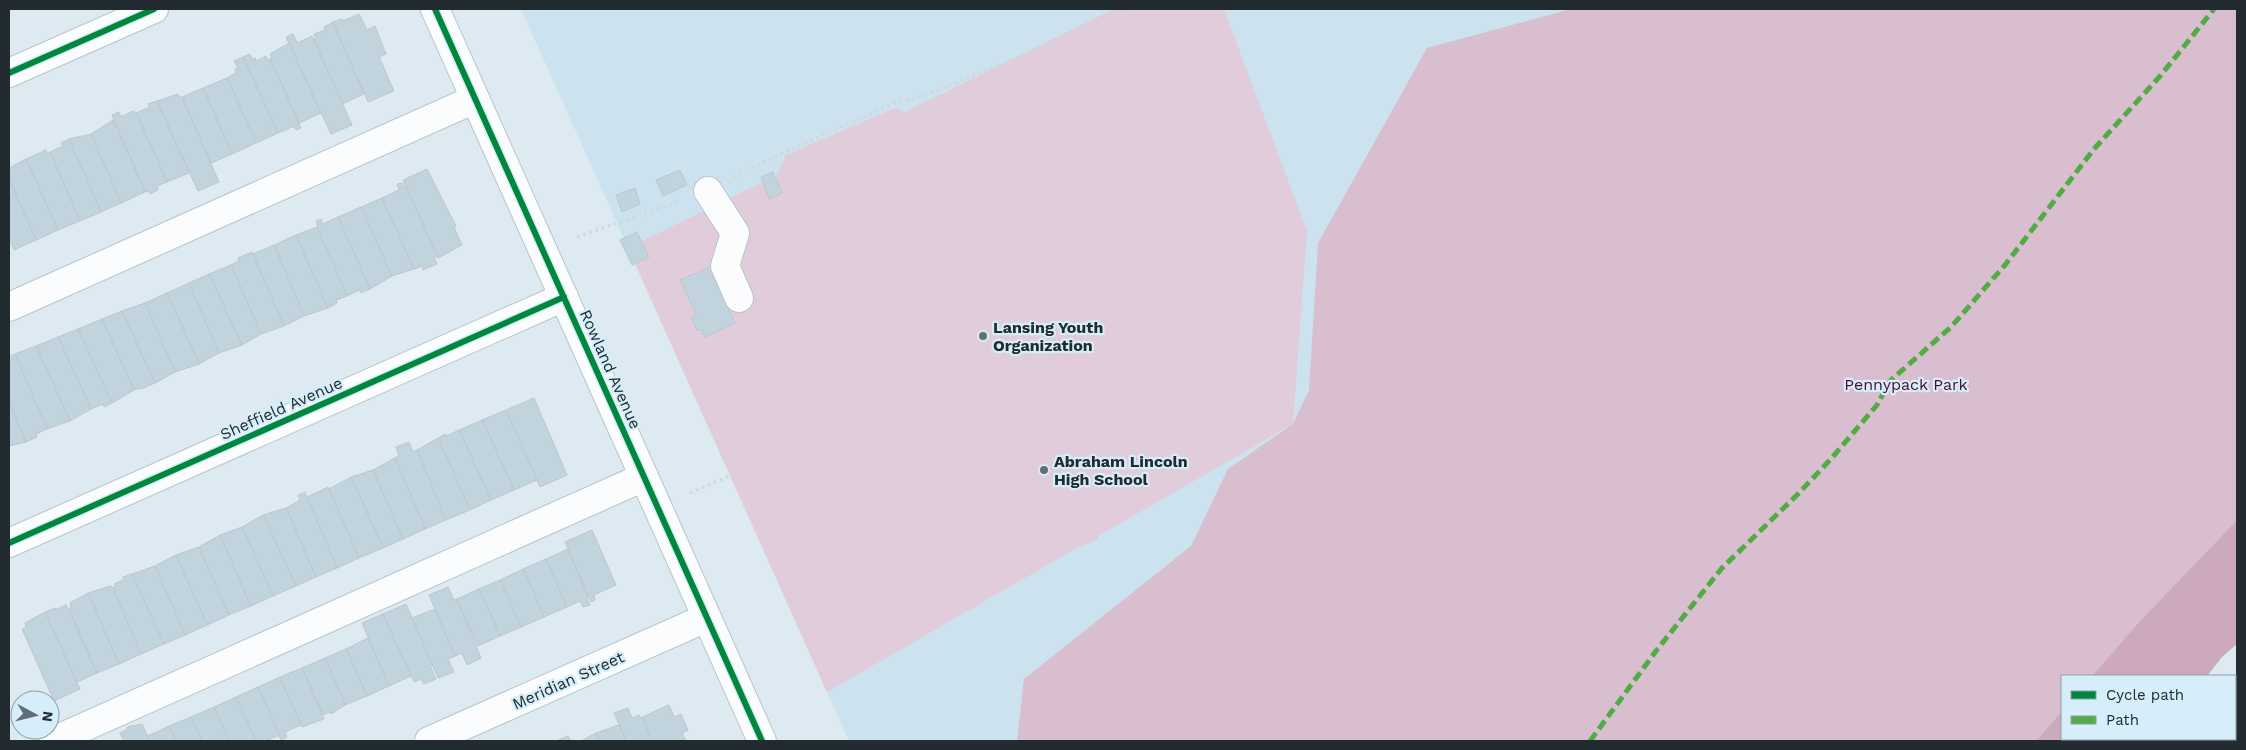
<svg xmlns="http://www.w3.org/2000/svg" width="2246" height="750" font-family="'Work Sans',sans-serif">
	<rect width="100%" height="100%" fill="#ddeaf1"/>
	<path fill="#cce3ef" d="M521,9h1324l-820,732h-176z"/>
	<path fill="#e1ccdb" d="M1114,9h110l83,222 -14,193 -195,112v3l-21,9 -250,144 -199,-444 149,-73 9,-20 109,-47 10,4z"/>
	<path fill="#d8becf" d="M1571,9h666v511l-99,103 -46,53h-30v35l-26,30h-1019l7,-62 167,-133 37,-77 65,-45 16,-34 9,-147 109,-195z"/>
	<g fill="#cda9bd">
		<path d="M2237,520v124l-15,13 -15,19h-115l46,-53z"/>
		<path d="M2062,711v28h95l-2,2h-119z"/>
	</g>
	<g fill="#c1d3dc" stroke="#bdc7cd">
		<path d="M359,14l8,16 8,-4 11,28 -7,3 15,34 -26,11 -35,-80 9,-3 1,2z"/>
		<path d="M333,22l31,72 -22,10 -28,-65 2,-1 -2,-4 11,-4 -1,-3z"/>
		<path d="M293,34l4,9 15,-7 40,89 -21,9 -45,-97z"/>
		<path d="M289,43l32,70 -22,10 -29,-64 2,-1 -2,-4z"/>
		<path d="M250,54l2,5 3,-1 1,3 10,-5 2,4 2,-1 31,69 -5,2 -2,-4 -16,7 -35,-76z"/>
		<path d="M243,57l35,76 -22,10 -29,-65 9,-5 -1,-4 3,-1 -4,-7z"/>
		<path d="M227,78l29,65 -24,11 -29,-66z"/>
		<path d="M203,88l29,66 -21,9 -29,-66z"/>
		<path d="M178,94l2,4 2,-1 37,85 -21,9 -41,-90z"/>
		<path d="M157,101l32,72 -22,9 -31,-69 14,-6 -2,-3z"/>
		<path d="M133,111l3,2 31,69 -10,4 1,4 -8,4 -1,-3 -4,1 -33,-77 7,-3 2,5z"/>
		<path d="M113,120l32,72 -24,11 -30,-69z"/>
		<path d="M91,134l30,69 -20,9 -32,-73z"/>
		<path d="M69,139l32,73 -21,9 -30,-69 13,-6 -2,-3z"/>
		<path d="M46,150l1,3 3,-1 30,69 -22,9 -32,-71z"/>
		<path d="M26,159l32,71 -22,10 -27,-61v-11z"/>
		<path d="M427,169l29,57 -2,1 8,18 -24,13 -35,-78z"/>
		<path d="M680,170l7,15 -24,11 -7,-16z"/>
		<path d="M773,172l9,21 -13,6 -8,-22z"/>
		<path d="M9,179l27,61 -22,10 -5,-11z"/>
		<path d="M402,183l3,5 1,-1 31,69 -3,2 3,6 -14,6 -1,-4 -8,3 -32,-71 17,-8 -2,-6z"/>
		<path d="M635,188l5,16 -18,8 -6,-17z"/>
		<path d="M382,198l32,71 -22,7 -31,-69z"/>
		<path d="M361,207l31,69 -22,13 -32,-72z"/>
		<path d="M338,217l32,72 -9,4 -1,-3 -13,6 -30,-69 1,-1 -2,-5 5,-2 2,5z"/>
		<path d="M317,227l30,69 -11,4 1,3 -9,5 -32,-73z"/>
		<path d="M637,232l12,25 -17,8 -12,-25z"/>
		<path d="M296,235l32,73 -24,8 -30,-71z"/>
		<path d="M274,245l30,71 -20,10 -31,-72z"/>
		<path d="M252,252l32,74 -23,8 -30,-69 8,-4 -1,-3z"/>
		<path d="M231,265l30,69 -19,11 -33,-71z"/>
		<path d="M710,267l25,56 -30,14 -4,-8 -4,2 -6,-14 5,-3 -16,-34z"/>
		<path d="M209,274l33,71 -23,8 -30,-70z"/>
		<path d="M189,283l30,70 -20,11 -32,-71z"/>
		<path d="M167,293l32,71 -24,8 -30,-69z"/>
		<path d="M145,303l30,69 -20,11 -33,-72z"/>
		<path d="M122,311l33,72 -14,6 -1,-1 -6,2 -32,-71z"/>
		<path d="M102,319l32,71 -22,13 -34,-74z"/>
		<path d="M78,329l34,74 -8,4 -1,-3 -12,5 -33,-72z"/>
		<path d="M58,337l33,72 -21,12 -34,-75z"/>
		<path d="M36,346l34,75 -23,8 -32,-75z"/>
		<path d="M15,354l32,75 -11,5 1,3 -11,5 -17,-40v-45z"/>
		<path d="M534,398l33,77 -27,12 -34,-77z"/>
		<path d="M9,402l17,40 -17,4z"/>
		<path d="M506,410l31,70 -23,10 -32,-70z"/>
		<path d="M482,420l32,70 -23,10 -32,-70z"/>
		<path d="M459,430l32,70 -21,10 -32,-72 8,-4 1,2z"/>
		<path d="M438,438l32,72 -24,10 -29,-70z"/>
		<path d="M409,442l4,10 4,-2 29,70 -21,9 -30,-71 4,-2 -3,-9z"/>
		<path d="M395,458l30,71 -22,10 -30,-69z"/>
		<path d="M373,470l30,69 -20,9 -32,-71z"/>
		<path d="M351,477l32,71 -24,10 -30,-69z"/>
		<path d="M328,487l31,71 -22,10 -30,-71z"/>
		<path d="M305,492l32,76 -21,9 -30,-69 11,-6 3,-3 -2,-4z"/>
		<path d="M286,508l30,69 -20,9 -33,-71z"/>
		<path d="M263,515l33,71 -23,10 -31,-69z"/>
		<path d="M242,527l31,69 -22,10 -31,-71z"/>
		<path d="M592,530l24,55 -22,10 1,5 -4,2 -26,-60z"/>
		<path d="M220,535l31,71 -22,9 -30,-68z"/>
		<path d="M199,547l30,68 -22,10 -31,-70z"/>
		<path d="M568,549l20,48 -1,1 3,7 -7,2 -3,-6 -13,6 -21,-48z"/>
		<path d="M176,555l31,70 -22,10 -30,-69z"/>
		<path d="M546,559l21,48 -23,10 -21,-48z"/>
		<path d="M155,566l30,69 -21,9 -32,-70z"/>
		<path d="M523,569l21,48 -23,10 -21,-47z"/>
		<path d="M132,574l32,70 -23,10 -28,-66 2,-1 -1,-3 9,-4v-3z"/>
		<path d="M500,580l21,47 -21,9 -21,-47z"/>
		<path d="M110,586l3,2 28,66 -22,10 -31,-71z"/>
		<path d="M448,587l6,13 3,-1 24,59 -14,7 -5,-12 -7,3 -26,-61z"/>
		<path d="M479,589l21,47 -22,10 -21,-47z"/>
		<path d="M88,593l31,71 -22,9 -28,-64 2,-2 -1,-4z"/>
		<path d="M406,604l27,61 -3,1 6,13 -12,5 -3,-5 -7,3 -31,-68z"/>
		<path d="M66,605l31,68 -20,9 -32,-70 10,-4v2z"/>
		<path d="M435,609l20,47 -7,3 6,13 -16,6 -26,-60z"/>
		<path d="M45,612l35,77 -26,12 -32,-72 4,-2 -1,-4z"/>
		<path d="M383,614l28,62 -22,10 -27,-63z"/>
		<path d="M368,638l21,48 -22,10 -21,-47z"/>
		<path d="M346,649l21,47 -22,9 -20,-47z"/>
		<path d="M325,658l20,47 -14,9 -1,-2 -7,3 -21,-47z"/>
		<path d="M302,668l22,51 -22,8 -22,-50z"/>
		<path d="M280,677l21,48 -16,7 2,5 -6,3 -23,-53z"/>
		<path d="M258,687l22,48 -15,6h-9l-20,-44z"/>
		<path d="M236,697l20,44h-27l-15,-34z"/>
		<path d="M50,704l7,14 -7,3z"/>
		<path d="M669,705l5,12 7,-3 7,16 -6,3 4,8h-34l-10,-24z"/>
		<path d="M214,707l15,34h-27l-11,-24z"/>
		<path d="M628,708l4,10 7,-3 2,3 1,-1 10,24h-26l-12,-28z"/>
		<path d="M191,717l11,24h-26l-7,-15z"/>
		<path d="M142,724l8,17h-26l-4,-8 8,-4 -1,-2z"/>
		<path d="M619,725l7,16h-26l-4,-8z"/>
		<path d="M169,726l7,15h-26l-2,-5z"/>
		<path d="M596,733l4,8h-19z"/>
		<path d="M568,736l3,5h-15z"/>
	</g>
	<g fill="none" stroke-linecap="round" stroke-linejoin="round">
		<g stroke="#b9c4c9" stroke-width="30">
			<g id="minor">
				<path d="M435,9l327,732"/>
				<path d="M9,73l145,-64"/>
				<path d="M708,191l27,42 -10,33 14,32"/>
				<path d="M9,307l466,-208"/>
				<path d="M9,543l555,-246"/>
				<path d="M53,741l591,-264"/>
				<path d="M429,741l277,-123"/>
			</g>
		</g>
		<g stroke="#d2d6d8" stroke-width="3" stroke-dasharray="2.5 4" stroke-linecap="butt">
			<path d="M734,177l49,-24 117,-52 16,-2 220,-90"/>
			<path d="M577,237l103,-36"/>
			<path d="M690,493l110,-48"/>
		</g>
		<use href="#minor" stroke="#fafcfd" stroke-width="28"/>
		<path stroke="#53ab45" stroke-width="5" stroke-dasharray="10 5" stroke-linecap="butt" d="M1590,741l66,-90 66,-83 75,-73 33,-35 47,-55 13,-24 61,-54 54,-62 89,-116 67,-74 53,-66"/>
		<g stroke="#d5eef9" stroke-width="9">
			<g id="cycleway">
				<path d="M435,9l327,732"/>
				<path d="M9,73l145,-64"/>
				<path d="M9,543l555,-246"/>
			</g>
		</g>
		<use href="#cycleway" stroke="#00873e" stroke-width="6"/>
	</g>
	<g fill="#636e74" stroke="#d5eef9" stroke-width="2">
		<circle cx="983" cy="336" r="5"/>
		<circle cx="1044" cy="470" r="5"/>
	</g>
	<g text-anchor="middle" stroke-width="4.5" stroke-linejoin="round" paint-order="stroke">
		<g font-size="16" font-weight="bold" fill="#222c30" stroke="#d5eef9" text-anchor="start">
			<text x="993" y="333">Lansing Youth<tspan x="993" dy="18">Organization</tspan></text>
			<text x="1054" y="467">Abraham Lincoln<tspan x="1054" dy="18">High School</tspan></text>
		</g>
		<g font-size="16" fill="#222c30" stroke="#d5eef9">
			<text transform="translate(611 369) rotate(66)" y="6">Rowland Avenue</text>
			<text transform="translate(281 408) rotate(-24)" y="6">Sheffield Avenue</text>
			<text transform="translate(568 680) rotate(-24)" y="6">Meridian Street</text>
		</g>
		<g font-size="16" fill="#4e0a32" stroke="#d5eef9">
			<text x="1906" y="390">Pennypack Park</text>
		</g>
	</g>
	<rect width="2246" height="750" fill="none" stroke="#222c30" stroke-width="20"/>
	<rect x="2061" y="675" width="175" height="65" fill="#d5eef9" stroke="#8da0a9"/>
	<rect x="2071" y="691" width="25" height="8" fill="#00873e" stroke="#8da0a9"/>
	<text x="2106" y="700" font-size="15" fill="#222c30">Cycle path</text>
	<rect x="2071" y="716" width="25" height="8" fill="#53ab45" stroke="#8da0a9"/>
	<text x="2106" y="725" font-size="15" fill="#222c30">Path</text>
	<g transform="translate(35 715) rotate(97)"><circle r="24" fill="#d5eef9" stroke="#8da0a9"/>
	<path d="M0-4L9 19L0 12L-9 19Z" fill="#636e74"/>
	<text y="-8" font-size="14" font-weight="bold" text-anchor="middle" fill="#222c30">N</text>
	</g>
</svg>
